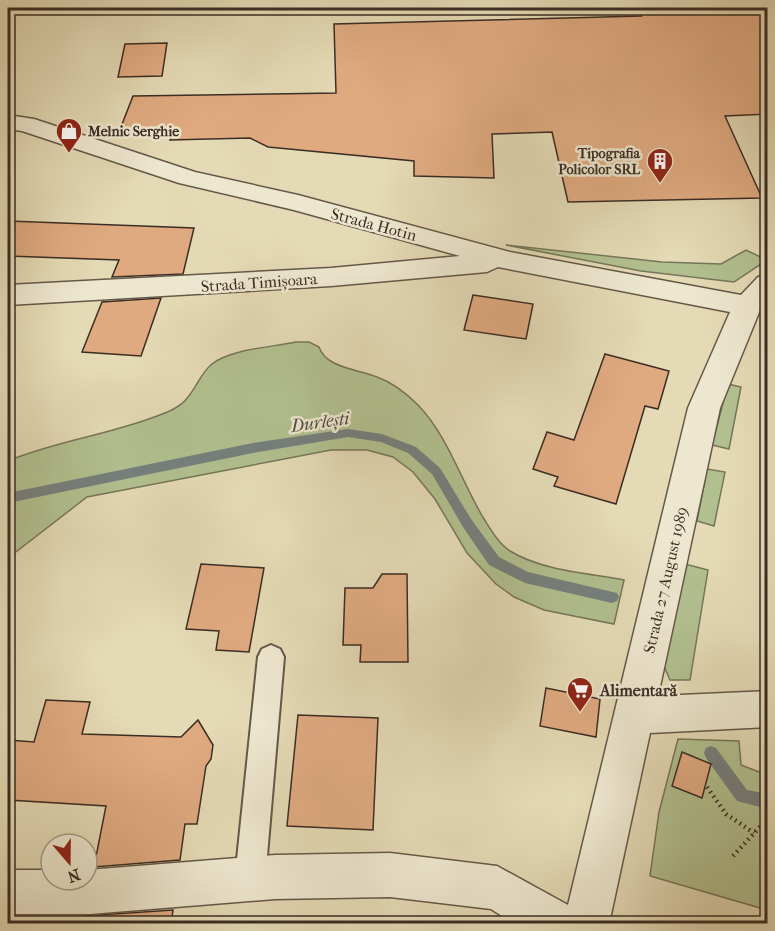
<svg xmlns="http://www.w3.org/2000/svg" width="775" height="931" font-family="'IM FELL French Canon',serif">
	<rect width="100%" height="100%" fill="#e4dab5"/>
	<filter id="stains"><feTurbulence type="fractalNoise" baseFrequency=".00333" numOctaves="4"/><feColorMatrix values="0 0 0 0 .2 0 0 0 0 .09 0 0 0 0 .02 0 0 0 .5 -.17"/></filter>
	<radialGradient id="worn" r=".72"><stop offset=".6" stop-color="#630" stop-opacity="0"/><stop offset="1" stop-color="#630" stop-opacity=".3"/></radialGradient>
	<g fill="#b2c08f" stroke="#76765a" stroke-width="1.5">
		<path d="M506,245l156,17 59,2 25,-14 21,10 -33,22 -93,-11z"/>
		<path d="M296,342h13l10,5c7,21 38,22 58,30 14,5 30,17 41,28 30,31 44,78 66,114 7,11 15,25 26,32 33,20 77,22 114,29l-10,44 -70,-14 -30,-13 -18,-13 -29,-31 -32,-54 -22,-27 -20,-15 -26,-7h-36l-244,47 -79,61v-97c48,-20 100,-26 149,-45 11,-4 24,-9 31,-19 9,-11 13,-24 24,-33 18,-15 61,-17 84,-22z"/>
		<path d="M728,384l13,3 -12,62 -17,-4z"/>
		<path d="M707,469l18,3 -11,54 -17,-5z"/>
		<path d="M685,564l23,6 -18,110h-20l-7,-16z"/>
		<path d="M678,739l61,2 2,24 26,10v135l-117,-34 9,-64z"/>
	</g>
	<g fill="none" stroke-linecap="round" stroke-linejoin="round">
		<g fill="#75807e" fill-rule="evenodd">
			<path d="M348,429l34,5 34,13 24,21 31,51 28,38 29,15 89,21 2,4 -2,4 -5,2 -87,-20 -36,-18 -26,-38 -31,-53 -24,-21 -27,-11 -33,-5 -95,16 -245,50v-10l245,-50z"/>
			<path d="M711,746l5,2 31,42 21,4v15l-31,-8 -31,-43 -2,-5 2,-5z"/>
		</g>
	</g>
	<g fill="#e0aa81" stroke="#3b2d25" stroke-width="1.5">
		<path d="M633,8h135v106l-43,2 37,82 -194,4 -16,-70 -60,2 2,44 -80,-2v-15l-146,-14 -18,-9 -80,2 3,-7 -54,-1 14,-36 203,-3 -2,-69 307,-8z"/>
		<path d="M167,43l-5,33 -44,1 7,-33z"/>
		<path d="M8,221l134,5 52,2 -11,46 -71,3 7,-17 -111,-4z"/>
		<path d="M473,295l60,9 -7,35 -62,-9z"/>
		<path d="M161,298l-20,58 -59,-4 20,-50z"/>
		<path d="M605,354l64,17 -11,38 -13,-3 -29,98 -62,-18 4,-9 -25,-8 14,-37 27,8z"/>
		<path d="M201,564l63,4 -15,84 -33,-2 3,-19 -33,-2z"/>
		<path d="M382,574h25l1,88h-48l1,-17h-18l2,-57h28z"/>
		<path d="M546,688l54,11 -4,38 -56,-11z"/>
		<path d="M46,700l44,2 -8,32 99,3 17,-17 15,25 -2,14 -5,7 -9,58h-12l-5,36 -86,7 12,-61 -98,-6v-60l26,2z"/>
		<path d="M298,715l80,3 -5,112 -86,-4z"/>
		<path d="M682,752l29,12 -9,34 -30,-12z"/>
		<path d="M173,910l-2,14h-89l2,-8z"/>
	</g>
	<g fill="none" stroke-linecap="round" stroke-linejoin="round">
		<g stroke="#655849" stroke-width="4">
			<path id="service" d="M271,645l9,4 4,8 -19,222 -4,11 -11,4 -11,-4 -4,-11 23,-222 4,-8z"/>
		</g>
		<g stroke="#655849" stroke-width="3">
			<path id="minor" d="M8,115l26,4 161,53 103,23 212,57 231,43 17,-18 10,-2v27l-8,8 -40,98 -62,288 110,-5v36l-118,6 -41,191h-94l-24,-15 -101,-12 -115,2 -185,15h-82v-44h43v10h36v-10l188,-15 115,-2 107,13 71,39 120,-497 42,-96 -232,-45 -11,5 -156,14 -323,19v-20l323,-17 129,-12 -166,-46 -115,-27 -157,-52 -14,-2z"/>
		</g>
		<g stroke="#3b2d25" stroke-width="4.5" stroke-dasharray="1.5 4" stroke-linecap="butt">
			<path d="M707,787l19,27 28,19"/>
			<path d="M733,856l35,-38"/>
		</g>
		<use href="#service" fill="#ede7cf" fill-rule="evenodd"/>
		<use href="#minor" fill="#ede7cf" fill-rule="evenodd"/>
	</g>
	<defs>
		<g id="shop-pin" transform="scale(1.35)"><path d="M0 17L-7.5 6A9.5 9.5 0 1 1 7.5 6Z" fill="#8f2418" stroke="#ede7cf"/><path d="M-5-2.5h2.3a2.7 3.5 0 0 1 5.4 0H5L5.5 6h-11ZM-1.5-2.5h3a1.5 2.3 0 0 0-3 0Z" fill="#fff"/></g>
		<g id="building-pin" transform="scale(1.35)"><path d="M0 17L-7.5 6A9.5 9.5 0 1 1 7.5 6Z" fill="#8f2418" stroke="#ede7cf"/><path d="M-4-6H4V6H1V3H-1V6H-4ZM-2.5-4.3h1.7v1.8h-1.7ZM.8-4.3h1.7v1.8H.8ZM-2.5-1h1.7V.8h-1.7ZM.8-1h1.7V.8H.8Z" fill="#fff"/></g>
		<g id="supermarket-pin" transform="scale(1.35)"><path d="M0 17L-7.5 6A9.5 9.5 0 1 1 7.5 6Z" fill="#8f2418" stroke="#ede7cf"/><path d="M-6-5.5h2.5l.6 2H6L4.5 2H-2.5L-4.4-4H-6ZM-1.5 3.2a1.3 1.3 0 1 0 .1 0ZM3 3.2a1.3 1.3 0 1 0 .1 0Z" fill="#fff"/></g>
	</defs>
	<g fill-rule="evenodd">
		<use href="#shop-pin" x="69" y="131"/>
		<use href="#building-pin" x="660" y="161"/>
		<use href="#supermarket-pin" x="580" y="690"/>
	</g>
	<g text-anchor="middle" stroke-width="5" stroke-linejoin="round" paint-order="stroke">
		<g font-size="14" font-weight="bold" fill="#3b2d25" stroke="#ede7cf" text-anchor="start">
			<text x="88" y="136">Melnic Serghie</text>
			<text x="640" y="158" text-anchor="end">Tipografia<tspan x="640" dy="16">Policolor SRL</tspan></text>
		</g>
		<g font-size="16" fill="#3b2d25" stroke="#ede7cf">
			<text transform="translate(374 224) rotate(15)" y="6">Strada Hotin</text>
			<text transform="translate(259 282) rotate(-4)" y="6">Strada Timișoara</text>
			<text transform="translate(665 580) rotate(-77)" y="6">Strada 27 August 1989</text>
		</g>
		<g font-size="16" font-weight="bold" fill="#3b2d25" stroke="#ede7cf" text-anchor="start">
			<text x="600" y="696">Alimentară</text>
		</g>
		<g font-size="18" font-style="italic" fill="#4e4943" stroke="#ede7cf">
			<text transform="translate(320 422) rotate(-8)" y="6">Durlești</text>
		</g>
	</g>
	<rect width="775" height="931" fill="none" stroke="#e4dab5" stroke-width="30"/>
	<rect x="9" y="9" width="757" height="913" fill="none" stroke="#3b2d25" stroke-width="3"/>
	<rect x="15" y="15" width="745" height="901" fill="none" stroke="#3b2d25" stroke-width="1.5"/>
	<g transform="translate(69 862) rotate(160)"><circle r="28" fill="#ede7cf" stroke="#a69d8b" stroke-width="1.5"/>
	<path d="M0-4.5L10 22L0 15L-10 22Z" fill="#8f2418"/>
	<text y="-9" font-size="16" font-weight="bold" text-anchor="middle" fill="#3b2d25">N</text>
	</g>
	<rect width="100%" height="100%" filter="url(#stains)"/>
	<rect width="100%" height="100%" fill="url(#worn)"/>
</svg>
